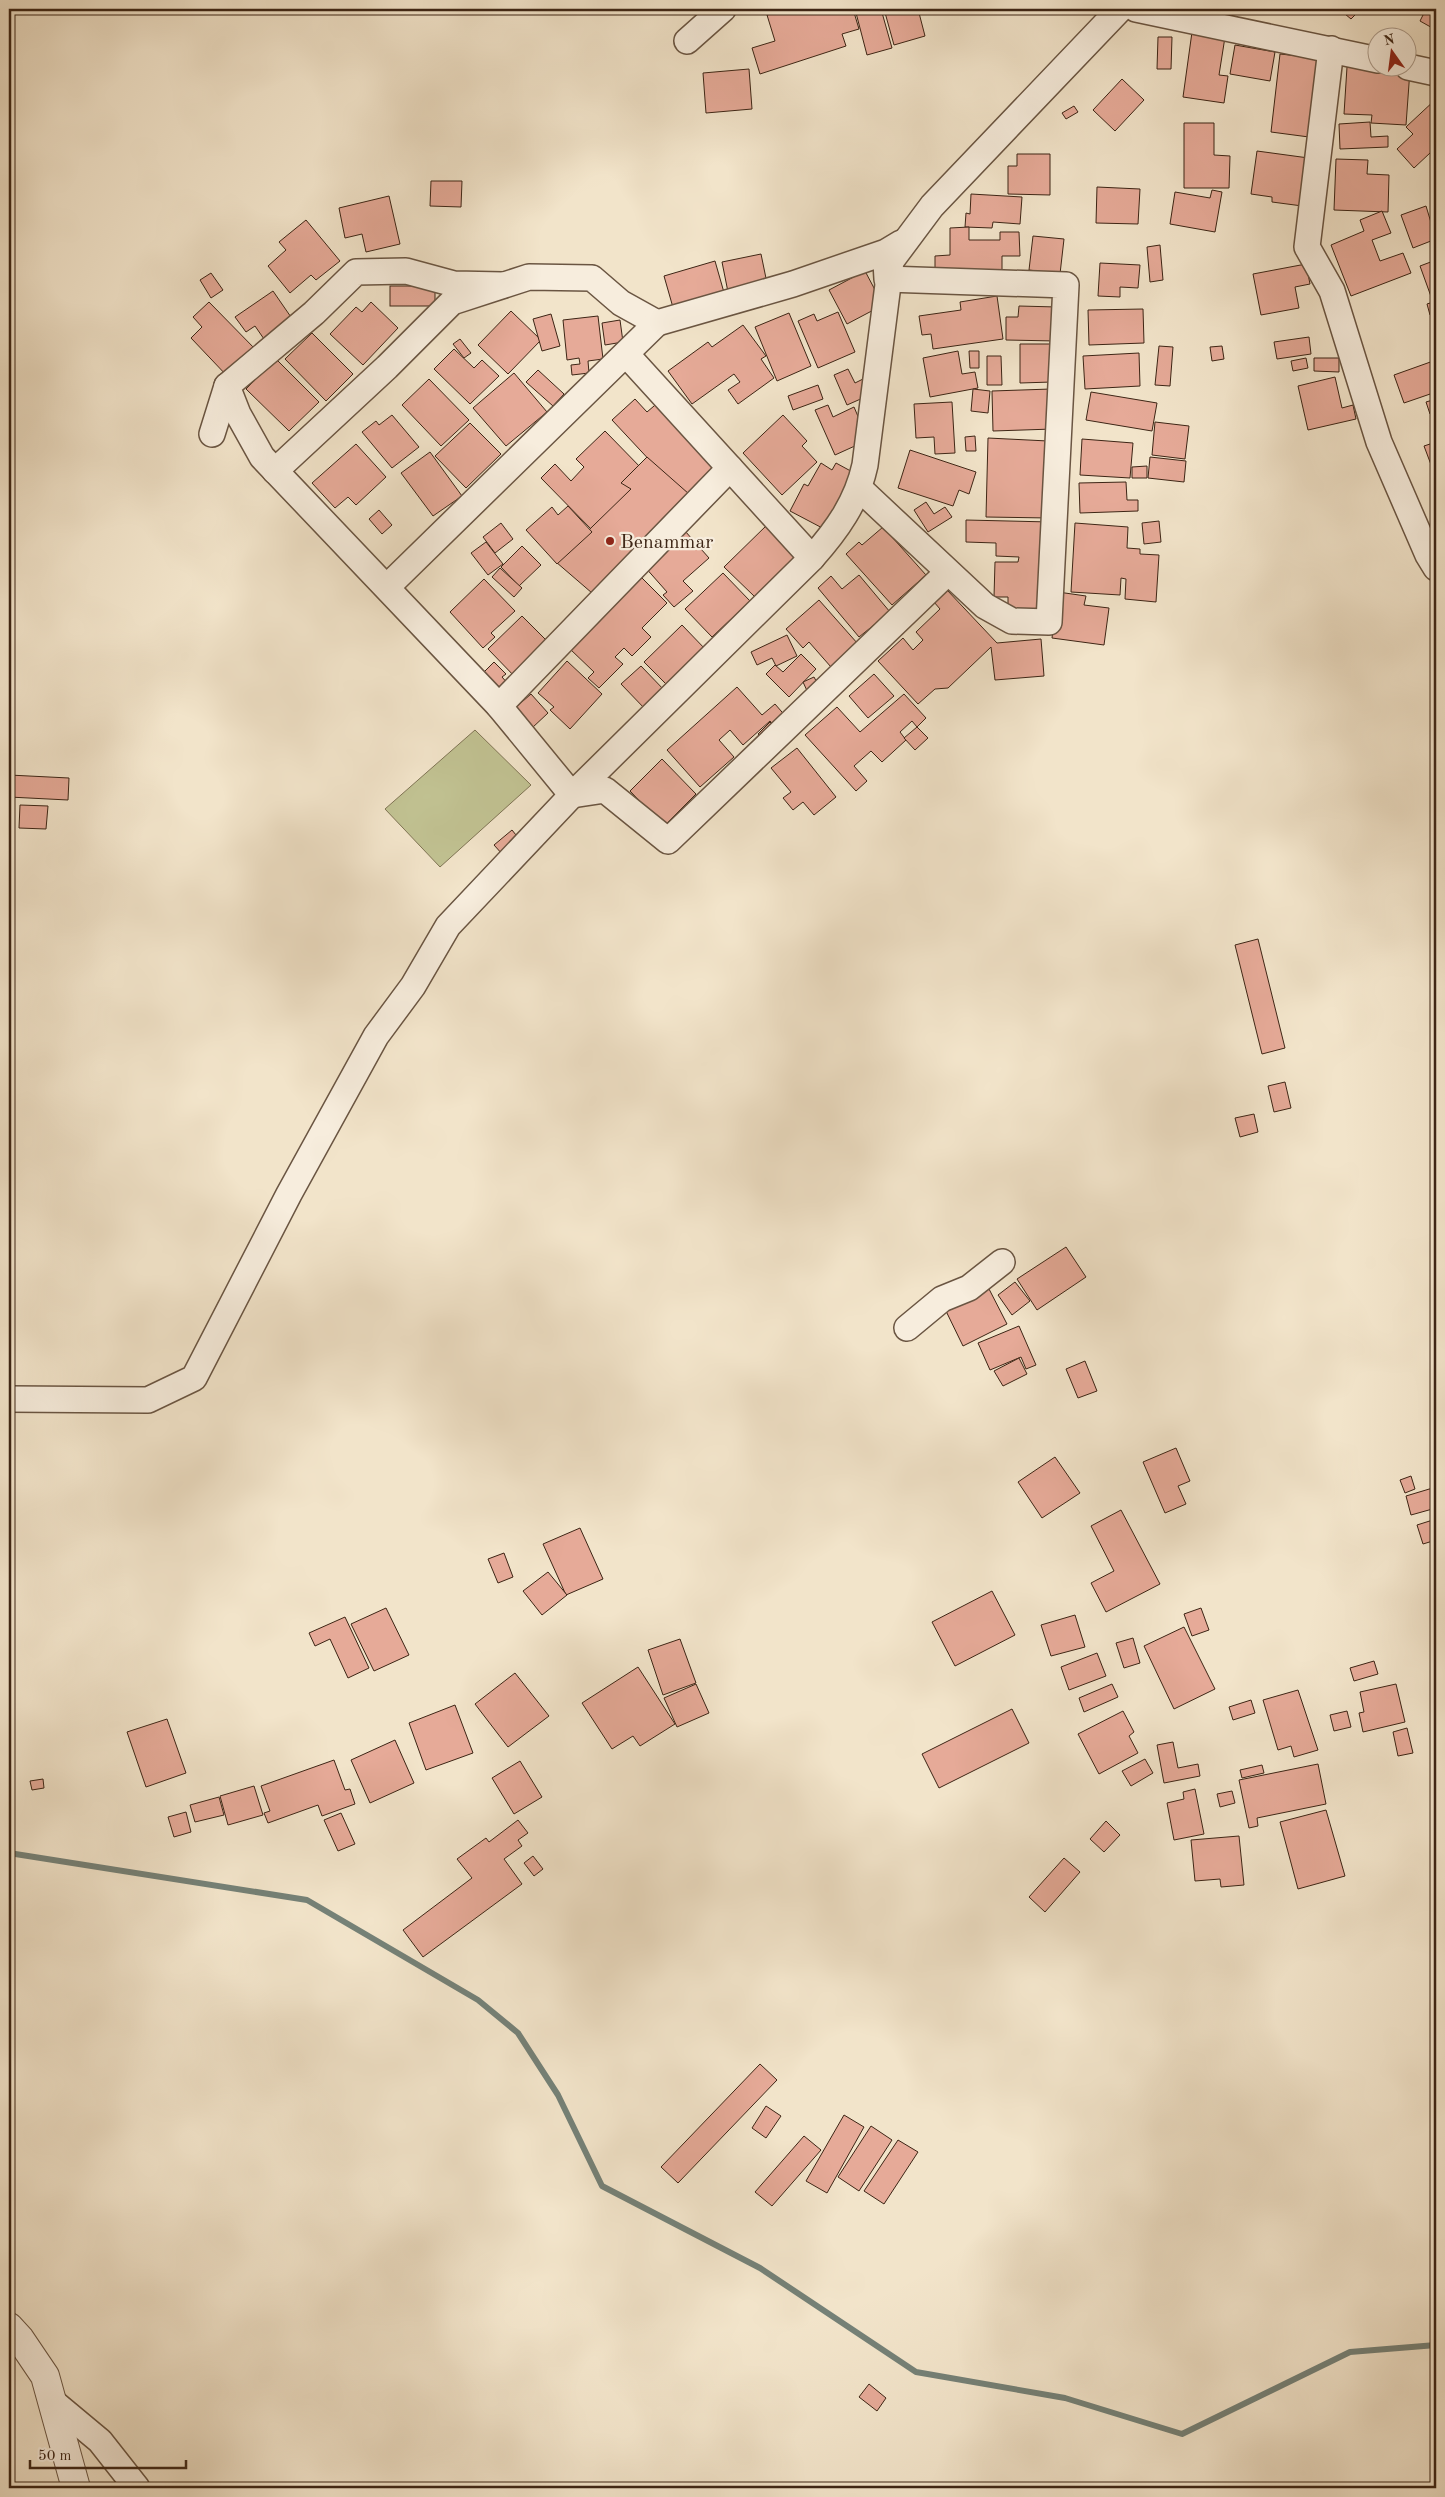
<svg xmlns="http://www.w3.org/2000/svg" width="1445" height="2497" font-family="'Old Standard TT',serif">
	<rect width="100%" height="100%" fill="#f2e4ca"/>
	<filter id="stains"><feTurbulence type="fractalNoise" baseFrequency=".004" numOctaves="4"/><feColorMatrix values="0 0 0 0 .2 0 0 0 0 .09 0 0 0 0 .02 0 0 0 .5 -.17"/></filter>
	<radialGradient id="worn" r=".72"><stop offset=".6" stop-color="#630" stop-opacity="0"/><stop offset="1" stop-color="#630" stop-opacity=".3"/></radialGradient>
	<path fill="#c1c292" stroke="#7f7454" d="M475,730l56,55 -91,82 -55,-58z"/>
	<g fill="none" stroke-linecap="round" stroke-linejoin="round">
		<path stroke="#758177" stroke-width="6" d="M9,1853l298,47 171,100 40,33 40,62 44,91 158,82 156,104 149,26 117,36 168,-82 86,-7"/>
	</g>
	<g fill="#e6aa98" stroke="#3d2515">
		<path d="M777,9h76l6,20 -17,5 4,12 -86,28 -8,-26 23,-7 -8,-26 11,-3z"/>
		<path d="M855,9h26l11,39 -25,7z"/>
		<path d="M884,9h34l7,27 -31,9z"/>
		<path d="M1339,9h22l-10,10z"/>
		<path d="M1426,9h10v21l-16,-9z"/>
		<path d="M1192,32l33,5 -6,38 9,1 -4,27 -41,-6z"/>
		<path d="M1158,37h14l-1,32h-14z"/>
		<path d="M1235,45l40,7 -5,29 -40,-7z"/>
		<path d="M1280,54l47,5 -18,78 -38,-5z"/>
		<path d="M1347,67l63,3 -4,55 -35,-2 1,-8 -28,-1z"/>
		<path d="M749,69l3,40 -46,4 -3,-40z"/>
		<path d="M1122,79l22,21 -29,31 -22,-21z"/>
		<path d="M1436,99v59l-6,-5 -16,15 -17,-19 16,-15 -7,-7z"/>
		<path d="M1074,106l4,6 -12,7 -4,-6z"/>
		<path d="M1370,122l1,15 17,-1v11l-48,2 -1,-25z"/>
		<path d="M1184,123h30v32l16,1 -1,32h-45z"/>
		<path d="M1257,151l59,8 -6,48 -38,-5v-5l-21,-3z"/>
		<path d="M1017,154h33v41l-42,-1v-28h9z"/>
		<path d="M1336,159l32,1 -1,14 22,1 -1,37 -54,-2z"/>
		<path d="M431,181h31l-1,26 -31,-1z"/>
		<path d="M1097,187l43,2 -2,35 -42,-1z"/>
		<path d="M1212,190l10,2 -7,40 -45,-8 5,-32 35,6z"/>
		<path d="M971,194l51,3 -2,27 -27,-2 -1,6 -27,-1 1,-14 4,1z"/>
		<path d="M389,196l11,48 -34,8 -4,-18 -17,4 -6,-30z"/>
		<path d="M1426,206l10,33 -23,9 -12,-33z"/>
		<path d="M1382,211l9,22 -19,7 8,21 23,-8 8,20 -60,23 -20,-51 33,-14 -4,-11z"/>
		<path d="M306,220l34,41 -24,19 -5,-5 -21,18 -22,-27 18,-16 -7,-8z"/>
		<path d="M969,227v13h31v-8h19l1,24h-18v18l-67,1v-19l15,-1v-27z"/>
		<path d="M1033,236l31,3 -4,35 -31,-4z"/>
		<path d="M1160,245l3,35 -13,2 -3,-35z"/>
		<path d="M761,254l7,34 -39,9 -7,-35z"/>
		<path d="M1436,260v53l-6,2 -3,-11 6,-2 -13,-36z"/>
		<path d="M715,261l10,35 -51,15 -10,-35z"/>
		<path d="M1100,263l40,2 -2,23 -18,-1v10l-22,-1z"/>
		<path d="M1306,264l4,20 -15,3 4,21 -38,7 -8,-41z"/>
		<path d="M865,271l18,34 -36,19 -18,-34z"/>
		<path d="M211,273l12,17 -12,8 -11,-18z"/>
		<rect x="390" y="286" width="45" height="20"/>
		<path d="M273,291l20,29 -29,19 -9,-13 -9,6 -11,-15z"/>
		<path d="M997,296l6,43 -70,10 -2,-15 -9,1 -3,-19 42,-6 -1,-8z"/>
		<path d="M209,302l48,49 -28,27 -38,-40 11,-11 -9,-10z"/>
		<path d="M371,302l27,26 -35,37 -33,-31 26,-27 6,5z"/>
		<path d="M1019,306l38,1 -1,34 -50,-1v-23h12z"/>
		<path d="M1143,309l1,34 -55,2 -1,-35z"/>
		<path d="M511,311l30,29 -33,34 -30,-29z"/>
		<path d="M838,312l17,40 -37,16 -20,-47 16,-7 3,7z"/>
		<path d="M789,313l22,53 -34,15 -22,-54z"/>
		<path d="M551,314l9,32 -18,5 -9,-32z"/>
		<path d="M598,316l5,43 -15,2 1,12 -17,2 -1,-10 9,-1 -1,-6 -12,2 -4,-40z"/>
		<path d="M620,320l3,22 -18,3 -3,-22z"/>
		<path d="M743,325l23,31 -5,3 13,19 -36,26 -10,-14 12,-8 -6,-8 -42,30 -24,-33 40,-29 4,5z"/>
		<path d="M312,333l41,41 -27,27 -41,-42z"/>
		<path d="M1309,337l2,17 -34,5 -3,-17z"/>
		<path d="M460,339l11,14 -7,5 -11,-14z"/>
		<path d="M1020,344h31l1,38 -32,1z"/>
		<path d="M1159,346l14,1 -3,39 -15,-1z"/>
		<path d="M1222,346l2,13 -12,2 -2,-14z"/>
		<path d="M454,349l20,19 8,-8 17,16 -29,28 -36,-35z"/>
		<path d="M958,351l4,23 13,-2 3,16 -48,9 -7,-39z"/>
		<path d="M969,351h10v17h-9z"/>
		<path d="M1139,353l1,33 -55,3 -2,-33z"/>
		<path d="M987,356h14l1,29h-15z"/>
		<path d="M1306,358l2,10 -15,3 -2,-10z"/>
		<path d="M1314,358h25v14l-25,-1z"/>
		<path d="M276,359l43,43 -30,29 -43,-42z"/>
		<path d="M1436,360v32l-32,11 -10,-28z"/>
		<path d="M848,369l7,14 10,-5 7,16 -25,11 -13,-30z"/>
		<path d="M538,370l26,24 -11,12 -27,-24z"/>
		<path d="M514,373l33,39 -41,34 -33,-38z"/>
		<path d="M1335,377l7,31 11,-3 3,14 -48,11 -10,-44z"/>
		<path d="M429,379l40,41 -28,26 -39,-41z"/>
		<path d="M818,385l5,14 -30,11 -5,-14z"/>
		<path d="M973,389l17,2 -2,22 -17,-2z"/>
		<path d="M1051,389l2,40 -60,2 -1,-40z"/>
		<path d="M1091,392l66,11 -5,28 -66,-11z"/>
		<path d="M635,399l12,13 14,-12 59,63 -36,34 -72,-77z"/>
		<path d="M1436,399v13l-6,2 -4,-12z"/>
		<path d="M952,402l3,51 -20,1 -1,-17 -18,1 -2,-34z"/>
		<path d="M828,405l5,12 21,-10 14,33 -33,15 -20,-45z"/>
		<path d="M392,415l27,32 -27,21 -30,-36 14,-11 3,4z"/>
		<path d="M783,415l24,26 -5,5 15,16 -35,33 -39,-42z"/>
		<path d="M1155,422l34,4 -4,33 -33,-4z"/>
		<path d="M470,423l31,31 -35,34 -31,-32z"/>
		<path d="M605,431l40,41 -13,13 3,3 -43,42 -51,-52 14,-14 16,17 13,-14 -8,-8z"/>
		<path d="M975,436l1,15h-10l-1,-14z"/>
		<path d="M988,438l60,3 1,77 -63,-1z"/>
		<path d="M1082,439l51,4 -3,35 -50,-3z"/>
		<path d="M1436,442v36l-12,-32z"/>
		<path d="M356,444l30,33 -30,28 -8,-8 -13,11 -23,-25z"/>
		<path d="M910,450l66,22 -7,22 -10,-4 -6,16 -55,-18z"/>
		<path d="M430,452l32,44 -29,20 -32,-43z"/>
		<path d="M647,457l42,37 -97,99 -36,-31 75,-73 -10,-6z"/>
		<path d="M1150,457l36,4 -2,21 -36,-4z"/>
		<path d="M821,463l11,7 4,-7 22,12 -30,56 -38,-20 14,-27 4,2z"/>
		<path d="M1147,466v12h-15v-11z"/>
		<path d="M1126,482l1,18h11v11l-58,2 -1,-30z"/>
		<path d="M926,502l8,12 11,-7 7,10 -24,15 -14,-22z"/>
		<path d="M568,506l24,26 -35,32 -31,-34 26,-23 6,8z"/>
		<path d="M379,510l13,15 -10,9 -13,-15z"/>
		<path d="M966,520l84,2 -2,90 -40,-1v-14h-14l1,-35h23l1,-5 -23,-1v-13l-30,-1z"/>
		<path d="M1159,521l2,21 -17,2 -2,-21z"/>
		<path d="M501,523l12,16 -18,14 -12,-16z"/>
		<path d="M1075,523l53,4 -1,21 13,1v5l19,1 -3,47 -31,-3 1,-20 -5,-1 -1,17 -49,-3z"/>
		<path d="M768,524l30,29 -43,44 -31,-30z"/>
		<path d="M883,527l43,48 -34,30 -46,-51 13,-12 3,3z"/>
		<path d="M685,531l24,27 -26,23 10,10 -19,16 -11,-12 4,-3 -23,-26z"/>
		<path d="M486,542l17,22 -15,11 -17,-22z"/>
		<path d="M522,546l19,19 -22,21 -18,-19z"/>
		<path d="M500,568l22,20 -8,9 -22,-20z"/>
		<path d="M723,573l27,28 -38,36 -27,-28z"/>
		<path d="M859,575l31,37 -31,25 -41,-49 13,-12 11,13z"/>
		<path d="M642,578l25,25 -25,25 9,9 -19,19 -8,-8 -9,9 8,7 -24,24 -11,-10 6,-6 -24,-23z"/>
		<path d="M484,579l31,32 -24,22 4,4 -12,11 -33,-36z"/>
		<path d="M947,590l50,53 44,-4 3,37 -49,4 -4,-33 -43,41 -13,1 -17,15 -40,-43 25,-23 10,12 10,-10 -7,-8 24,-23 -6,-7z"/>
		<path d="M1058,592l28,4 -2,9 25,3 -5,37 -52,-7z"/>
		<path d="M819,600l39,44 -27,23 -22,-25 -6,6 -17,-19z"/>
		<path d="M522,616l31,31 -35,33 -30,-31z"/>
		<path d="M682,625l25,26 -37,37 -26,-26z"/>
		<path d="M787,635l10,21 -21,10 -4,-8 -15,7 -6,-13z"/>
		<path d="M801,654l15,15 -27,28 -23,-23 9,-9 8,7z"/>
		<path d="M567,661l35,33 -32,35 -20,-19 4,-3 -16,-14z"/>
		<path d="M494,662l12,12 -4,3 7,8 -11,11 -19,-19z"/>
		<path d="M641,666l25,26 -20,18 -25,-26z"/>
		<path d="M874,674l20,22 -26,22 -19,-22z"/>
		<path d="M814,677l7,13 -12,5 -6,-13z"/>
		<path d="M737,687l25,28 13,-11 13,15 -11,10 -7,-8 -27,24 -13,-15 -11,10 15,17 -34,30 -33,-37z"/>
		<path d="M531,694l17,19 -16,15 -17,-20z"/>
		<path d="M904,694l22,24 -9,9 -5,-6 -12,11 6,8 -24,22 -11,-11 -17,15 13,15 -11,10 -51,-56 32,-28 23,25z"/>
		<path d="M770,722l7,7 -12,12 -7,-7z"/>
		<path d="M917,727l11,11 -13,12 -11,-12z"/>
		<path d="M797,748l39,49 -22,18 -11,-13 -10,8 -10,-12 8,-6 -20,-24z"/>
		<path d="M662,759l34,35 -32,32 -34,-35z"/>
		<path d="M9,775l60,3 -1,22 -59,-3z"/>
		<path d="M9,801l3,1 -3,22z"/>
		<path d="M20,805l28,1 -2,23 -27,-1z"/>
		<path d="M512,830l8,10 -17,15 -9,-10z"/>
		<path d="M1258,939l27,109 -23,6 -27,-109z"/>
		<path d="M1285,1082l6,26 -17,4 -6,-26z"/>
		<path d="M1254,1114l4,18 -18,5 -5,-19z"/>
		<path d="M1066,1247l20,30 -49,33 -20,-31z"/>
		<path d="M1015,1282l15,19 -18,14 -14,-20z"/>
		<path d="M988,1287l19,37 -44,22 -18,-37z"/>
		<path d="M1019,1326l17,39 -10,4 -5,-12 -31,13 -12,-27z"/>
		<path d="M1019,1358l8,16 -24,12 -9,-15z"/>
		<path d="M1085,1361l12,30 -19,7 -12,-29z"/>
		<path d="M1176,1448l14,33 -12,5 8,18 -21,9 -22,-51z"/>
		<path d="M1055,1457l25,36 -38,25 -24,-36z"/>
		<path d="M1411,1476l4,13 -10,4 -5,-13z"/>
		<path d="M1436,1487v21l-25,7 -5,-19z"/>
		<path d="M1121,1510l39,74 -54,28 -15,-29 23,-12 -23,-45z"/>
		<path d="M1436,1519v21l-13,4 -6,-19z"/>
		<path d="M580,1528l23,51 -37,16 -23,-51z"/>
		<path d="M1436,1550v16l-4,-15z"/>
		<path d="M504,1553l9,24 -15,6 -10,-24z"/>
		<path d="M548,1572l19,23 -25,20 -19,-24z"/>
		<path d="M992,1591l23,44 -60,31 -23,-44z"/>
		<path d="M386,1608l23,47 -35,16 -23,-47z"/>
		<path d="M1201,1608l8,22 -17,6 -8,-22z"/>
		<path d="M1075,1615l10,32 -34,9 -10,-31z"/>
		<path d="M345,1617l24,51 -21,10 -18,-39 -15,7 -6,-13z"/>
		<path d="M1184,1627l31,62 -41,20 -30,-63z"/>
		<path d="M1133,1638l7,25 -16,5 -8,-25z"/>
		<path d="M680,1639l16,44 -33,12 -15,-45z"/>
		<path d="M1097,1653l9,23 -37,14 -8,-23z"/>
		<path d="M1374,1661l4,13 -24,7 -4,-13z"/>
		<path d="M638,1667l37,57 -35,22 -7,-10 -21,13 -30,-46z"/>
		<path d="M515,1673l34,43 -41,31 -33,-43z"/>
		<path d="M696,1684l13,29 -32,14 -13,-29z"/>
		<path d="M1112,1684l6,13 -34,15 -5,-14z"/>
		<path d="M1396,1684l9,38 -42,10 -4,-19 5,-1 -4,-20z"/>
		<path d="M1298,1690l20,60 -24,7 -3,-11 -13,4 -15,-50z"/>
		<path d="M1251,1700l4,13 -22,7 -4,-13z"/>
		<path d="M455,1705l18,48 -47,17 -17,-47z"/>
		<path d="M1012,1709l17,34 -90,45 -17,-34z"/>
		<path d="M1123,1711l11,21 -5,4 9,17 -39,21 -21,-40z"/>
		<path d="M1347,1711l4,16 -17,4 -4,-16z"/>
		<path d="M167,1719l19,54 -40,14 -19,-55z"/>
		<path d="M1407,1728l6,25 -15,3 -5,-24z"/>
		<path d="M395,1740l19,43 -44,20 -19,-43z"/>
		<path d="M1173,1742l5,26 20,-4 2,12 -36,7 -7,-38z"/>
		<path d="M1145,1759l8,14 -22,13 -9,-15z"/>
		<path d="M334,1760l11,30 5,-1 5,15 -33,12 -4,-11 -50,18 -4,-10 6,-2 -9,-25z"/>
		<path d="M520,1761l22,36 -28,17 -22,-36z"/>
		<path d="M1318,1764l8,40 -69,14 1,8 -9,2 -10,-48z"/>
		<path d="M1262,1765l2,8 -22,5 -2,-8z"/>
		<path d="M43,1779l1,9 -12,2 -2,-9z"/>
		<path d="M254,1786l9,29 -35,10 -8,-29z"/>
		<path d="M1195,1789l9,45 -30,6 -7,-37 17,-4 -1,-7z"/>
		<path d="M1232,1791l3,12 -15,4 -3,-13z"/>
		<path d="M219,1797l5,18 -29,7 -5,-17z"/>
		<path d="M1326,1810l19,66 -47,13 -18,-67z"/>
		<path d="M186,1812l5,20 -17,5 -6,-20z"/>
		<path d="M341,1813l14,31 -17,7 -14,-31z"/>
		<path d="M518,1820l10,13 -10,7 4,6 -18,13 18,25 -99,73 -20,-27 69,-52 -15,-19 29,-21 3,4z"/>
		<path d="M1106,1821l14,14 -16,17 -14,-13z"/>
		<path d="M1239,1836l5,49 -23,2 -1,-8 -25,2 -4,-41z"/>
		<path d="M533,1856l10,13 -9,7 -10,-13z"/>
		<path d="M1064,1858l16,14 -35,40 -16,-15z"/>
		<path d="M760,2064l17,16 -99,103 -17,-16z"/>
		<path d="M766,2106l15,10 -15,22 -14,-10z"/>
		<path d="M844,2115l20,12 -37,66 -21,-12z"/>
		<path d="M871,2126l21,14 -33,51 -21,-14z"/>
		<path d="M804,2136l17,14 -49,56 -17,-14z"/>
		<path d="M898,2140l20,12 -34,52 -20,-13z"/>
		<path d="M869,2384l17,14 -9,13 -18,-14z"/>
		<path d="M9,2424l5,11 -5,3z"/>
	</g>
	<g fill="none" stroke-linecap="round" stroke-linejoin="round">
		<g stroke="#6a5542" stroke-width="28">
			<g id="minor">
				<path d="M1136,9l242,51"/>
				<path d="M687,41l36,-32"/>
				<path d="M1331,49l-24,198 25,44 47,151 49,113 8,13"/>
				<path d="M1408,67l28,6"/>
				<path d="M503,285l-49,-1 -48,-13 -50,1 -42,41 -87,73 11,28 24,43 237,249 73,89 33,-5 63,51 279,-268"/>
				<path d="M626,354l186,204"/>
				<path d="M212,434l15,-48"/>
				<path d="M275,471l112,-104 65,-65 77,-25 63,1 29,25 36,20 136,-39 93,-32 15,-9"/>
				<path d="M860,489l125,117 27,15 37,1 17,-337 -179,-6 -1,-17"/>
				<path d="M387,587l270,-264"/>
				<path d="M499,706l231,-238"/>
				<path d="M907,1328l35,-29 27,-11 33,-26"/>
				<path d="M9,1399l139,1 46,-22 95,-184 87,-158 37,-50 35,-60 124,-131 240,-237c25,-28 45,-56 53,-93l26,-204 41,-55 188,-197"/>
				<path d="M52,2401l48,40 37,47"/>
			</g>
		</g>
		<g stroke="#6a5542" stroke-width="30">
			<path id="tertiary" d="M9,2327l11,12 25,37 31,112"/>
		</g>
		<use href="#minor" stroke="#f7eddd" stroke-width="25"/>
		<use href="#tertiary" stroke="#f7eddd" stroke-width="28"/>
	</g>
	<circle fill="#8f2418" stroke="#f7eddd" stroke-width="2" cx="610" cy="541" r="5"/>
	<g text-anchor="middle" stroke-width="4.5" stroke-linejoin="round" paint-order="stroke">
		<g font-size="20" fill="#3d2515" stroke="#f7eddd" text-anchor="start">
			<text x="620" y="548">Benammar</text>
		</g>
	</g>
	<rect width="1445" height="2497" fill="none" stroke="#f2e4ca" stroke-width="30"/>
	<rect x="10" y="10" width="1425" height="2477" fill="none" stroke="#3d2515" stroke-width="2.5"/>
	<rect x="15" y="15" width="1415" height="2467" fill="none" stroke="#3d2515"/>
	<g transform="translate(1392 52) rotate(346)"><circle r="24" fill="#f7eddd" stroke="#ad9d8d"/>
	<path d="M0-4L9 19L0 12L-9 19Z" fill="#8f2418"/>
	<text y="-8" font-size="14" font-weight="bold" text-anchor="middle" fill="#3d2515">N</text>
	</g>
	<path d="M30 2460v8h156v-8" fill="none" stroke="#3d2515" stroke-width="2.5"/>
	<text x="38" y="2460" font-size="15" fill="#3d2515" stroke="#f7eddd" stroke-width="4" paint-order="stroke">50 m</text>
	<rect width="100%" height="100%" filter="url(#stains)"/>
	<rect width="100%" height="100%" fill="url(#worn)"/>
</svg>
